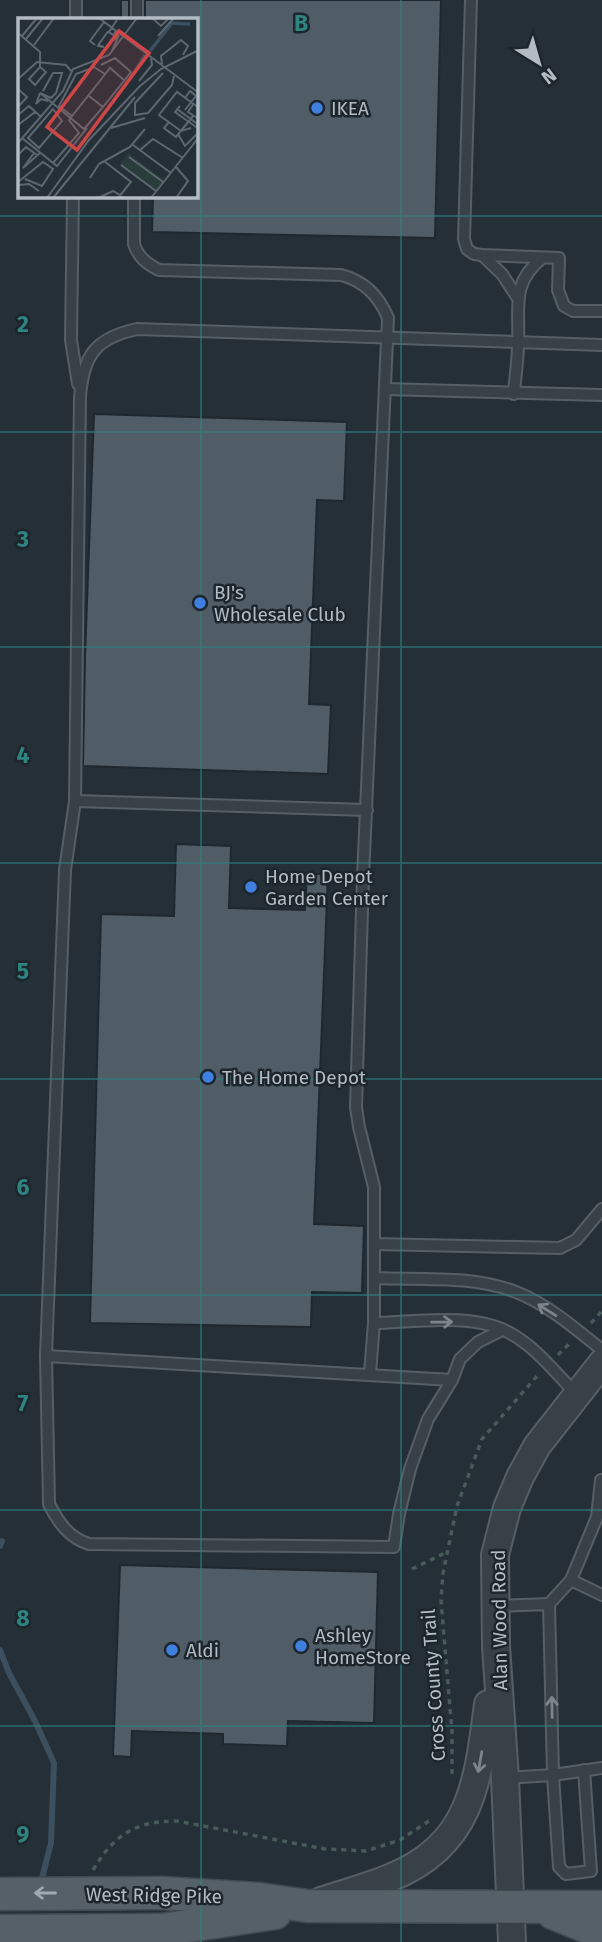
<svg xmlns="http://www.w3.org/2000/svg" width="602" height="1942" font-family="'Fira Sans',sans-serif">
	<rect width="100%" height="100%" fill="#242f38"/>
	<g fill="none" stroke-linecap="round" stroke-linejoin="round">
		<g stroke="#3b4f5f" stroke-width="6">
			<path d="M0,1546l2,-5"/>
			<path d="M0,1650l9,23 26,48 19,42 -3,80 -11,43"/>
		</g>
	</g>
	<g fill="#505c66" stroke="#1f282f" stroke-width="2">
		<rect x="121" y="0" width="8" height="19"/>
		<path d="M145,0h296l-6,238 -283,-6 1,-36h43v-177h-51z"/>
		<path d="M94,414l253,8 -3,79 -27,-1 -8,204 22,1 -3,69 -245,-8 2,-110z"/>
		<path d="M176,844l55,2 -2,62 76,2 2,-36h21l-14,350 50,2 -2,67 -50,-1 -1,35 -221,-4 11,-409 73,2z"/>
		<path d="M120,1565l258,7 -4,151 -86,-2 -1,25 -64,-2v-10l-91,-3 -1,26 -18,-1z"/>
	</g>
	<g fill="none" stroke-linecap="round" stroke-linejoin="round">
		<g stroke="#565f66" stroke-width="14">
			<g id="service">
				<path d="M471,0l-7,239 3,10 7,5 8,1 77,3 -1,32 6,16 9,5h29"/>
				<path d="M76,19v-19"/>
				<path d="M137,19v-19"/>
				<path d="M73,196l-2,144 7,44"/>
				<path d="M134,196v48c4,13 13,20 25,26l182,5c24,6 38,21 47,43l-25,559 -7,230 3,20 15,60v136l-4,50"/>
				<path d="M482,255l20,19 15,23"/>
				<path d="M385,389l217,6"/>
				<path d="M514,394c1,-17 4,-33 4,-50 2,-36 -8,-60 24,-86"/>
				<path d="M75,801l-10,69 -19,486 3,148c9,18 20,34 40,40l305,3 5,-33 11,-45 18,-50 24,-39 8,-21 18,-17 24,-12"/>
				<path d="M367,810l-292,-9 5,-404c3,-41 15,-59 57,-68l465,16"/>
				<path d="M375,1244l185,4 16,-8 26,-31"/>
				<path d="M375,1278c46,2 97,-3 141,14 31,12 60,37 86,58"/>
				<path d="M374,1323c40,-1 98,-10 134,9 27,14 48,41 68,62"/>
				<path d="M46,1356l406,24"/>
				<path d="M571,1580l31,15"/>
				<path d="M549,1604l22,-24 26,-63 4,-37"/>
				<path d="M495,1606l54,-2 4,171 6,92 7,7 25,-3 -7,-101"/>
				<path d="M505,1778l48,-3 49,-7"/>
			</g>
		</g>
		<g stroke="#565f66" stroke-width="30">
			<g id="tertiary">
				<path d="M321,1901c23,-8 48,-14 71,-24 81,-33 86,-98 96,-173"/>
				<path d="M512,1942l-7,-164 -9,-132 -1,-91 12,-47 13,-31 17,-31 65,-83"/>
			</g>
		</g>
		<g stroke="#414a51" stroke-width="35">
			<g id="primary">
				<path d="M162,1893l97,6 48,7 295,1"/>
				<path d="M553,1913l49,20"/>
				<path d="M162,1930l113,-17"/>
			</g>
		</g>
		<g stroke="#485a59" stroke-width="3.5" stroke-dasharray="5 5" stroke-linecap="butt">
			<path d="M591,1323l11,-12"/>
			<path d="M558,1355l12,-12"/>
			<path d="M412,1569l35,-17"/>
			<path d="M452,1774v-42l-11,-132 2,-27 14,-67 25,-67 56,-64"/>
			<path d="M93,1870c21,-35 42,-49 84,-49l148,28 41,2 34,-11 29,-19"/>
		</g>
		<use href="#service" stroke="#384148" stroke-width="10"/>
		<use href="#tertiary" stroke="#384148" stroke-width="26"/>
		<use href="#primary" stroke="#566068" stroke-width="32"/>
		<g stroke="#414a51" stroke-width="35" stroke-linecap="butt">
			<g id="primary-bridge">
				<path d="M0,1894l162,-1"/>
				<path d="M0,1931l162,-1"/>
			</g>
		</g>
		<use href="#primary-bridge" stroke="#566068" stroke-width="32"/>
	</g>
	<defs><path id="oneway-shaft" d="M-6 0H5M1.5-3L5.5 0L1.5 3" fill="none" stroke-width="1.6" stroke-linecap="round" stroke-linejoin="round" transform="scale(1.75)"/></defs>
	<g stroke="#7c858c">
		<use href="#oneway-shaft" transform="translate(547 1310) rotate(-148)"/>
		<use href="#oneway-shaft" transform="translate(442 1322) rotate(-1)"/>
		<use href="#oneway-shaft" transform="translate(552 1707) rotate(-91)"/>
		<use href="#oneway-shaft" transform="translate(480 1762) rotate(100)"/>
	</g>
	<use stroke="#a0aab2" href="#oneway-shaft" transform="translate(45 1893) rotate(180)"/>
	<path fill="none" stroke="#30847f" stroke-width="2" stroke-opacity="0.55" d="M201,0v1942M401,0v1942M0,216h602M0,432h602M0,647h602M0,863h602M0,1079h602M0,1295h602M0,1510h602M0,1726h602"/>
	<g fill="#3f7fe0" stroke="#1d262d" stroke-width="2.5">
		<circle cx="317" cy="108" r="7"/>
		<circle cx="200" cy="603" r="7"/>
		<circle cx="251" cy="887" r="7"/>
		<circle cx="208" cy="1077" r="7"/>
		<circle cx="301" cy="1646" r="7"/>
		<circle cx="172" cy="1650" r="7"/>
	</g>
	<g text-anchor="middle" stroke-width="5" stroke-linejoin="round" paint-order="stroke">
		<g font-size="19" fill="#b3bcc4" stroke="#1d262d" text-anchor="start">
			<text x="331" y="115">IKEA</text>
			<text x="214" y="599">BJ's<tspan x="214" dy="22">Wholesale Club</tspan></text>
			<text x="265" y="883">Home Depot<tspan x="265" dy="22">Garden Center</tspan></text>
			<text x="222" y="1084">The Home Depot</text>
			<text x="315" y="1642">Ashley<tspan x="315" dy="22">HomeStore</tspan></text>
			<text x="186" y="1657">Aldi</text>
		</g>
		<g font-size="19" fill="#b3bcc4" stroke="#1d262d">
			<text transform="translate(499 1620) rotate(-91)" y="7">Alan Wood Road</text>
			<text transform="translate(433 1685) rotate(-94)" y="7">Cross County Trail</text>
			<text transform="translate(154 1895) rotate(1)" y="7">West Ridge Pike</text>
		</g>
	</g>
	<g transform="translate(18 18)">
		<rect width="180" height="180" fill="#242f38"/>
		<path d="M110,135l36,27 -9,11 -35,-26z" fill="#293d3a"/>
		<path fill="none" stroke="#3b4f5f" stroke-width="3.5" d="M132,33l22,-28 18,1M116,55l11,-18"/>
		<path fill="none" stroke="#5d6770" stroke-width="2" d="M81,0l100,75M134,0l9,8 8,-8M98,13l-3,4 -4,-3 8,-12M0,15l22,19v15l-11,12 6,6 11,-13 -6,-5M4,18l15,-18M140,18l16,-18M8,21l17,-21M16,27l20,-27M77,27l-5,-4 14,-19M80,27l6,2 -6,-1 1,-2 8,-11 2,-2M94,33l7,-16 -5,5M144,46l-1,-8 20,-16 7,6 -5,9M83,47l14,-7 16,14 -28,35M91,49l16,14M145,55l-28,30v12l13,-2 24,-28 2,-9M0,61l19,-17 29,3 5,6M121,63l13,-16 -1,-7M0,71l9,8 -9,10M25,73l10,-18h9l-6,20 -5,5 -11,-5 44,36 19,-22 -14,-11M22,75l-4,11 5,-5 7,2M167,80l5,-7 6,5 -11,14M176,85l-6,9 11,7M162,88l-5,6 24,17M35,91l9,12 -23,27 -11,-10zM159,91l22,16M0,97l11,-9 12,11M54,98l-13,-10 17,-32 18,-7 11,7M151,104l-5,6 12,9 17,-21M0,107l17,-13M93,110l34,-10M173,110l-10,3 -22,-16 18,-23 22,16M160,116l7,12 14,-14M4,120l35,28 30,-38M0,125l45,-52 10,-22 36,-14 28,-37M115,127l38,28M122,132l13,-11 30,19M16,135l-11,15 17,-15M0,137l8,-8 11,8M111,139l34,25M86,143l27,21 -13,16M35,145l26,-30 -10,-13 41,-52M103,147l35,26M72,160l9,-14 31,-17 15,-18M0,164l25,-20 10,7 -11,17 -17,-7M1,167l10,-1 10,7M29,180l42,-58 51,-54 21,-17 38,-19M35,180l82,-101M80,180l15,-7 12,7M133,180l48,-61M158,180l12,-17 -12,-14"/>
		<path fill="#cf4647" fill-opacity="0.15" stroke="#cf4647" stroke-width="3.5" d="M101,13l30,22 -72,97 -30,-23z"/>
		<rect width="180" height="180" fill="none" stroke="#b3bcc4" stroke-width="3.5"/>
	</g>
	<g font-size="23" text-anchor="middle" font-weight="bold" fill="#30847f" stroke="#1d262d" stroke-width="5" stroke-linejoin="round" paint-order="stroke">
		<text x="301" y="31">B</text>
		<text x="23" y="332">2</text>
		<text x="23" y="547">3</text>
		<text x="23" y="763">4</text>
		<text x="23" y="979">5</text>
		<text x="23" y="1195">6</text>
		<text x="23" y="1411">7</text>
		<text x="23" y="1626">8</text>
		<text x="23" y="1842">9</text>
	</g>
	<g transform="translate(539 63) rotate(143)" stroke="#1d262d" stroke-width="5" paint-order="stroke">
	<path d="M0-5L12 26L0 18L-12 26Z" fill="#b3bcc4"/>
	<text y="-10" font-size="19" font-weight="bold" text-anchor="middle" fill="#b3bcc4">N</text>
	</g>
</svg>
